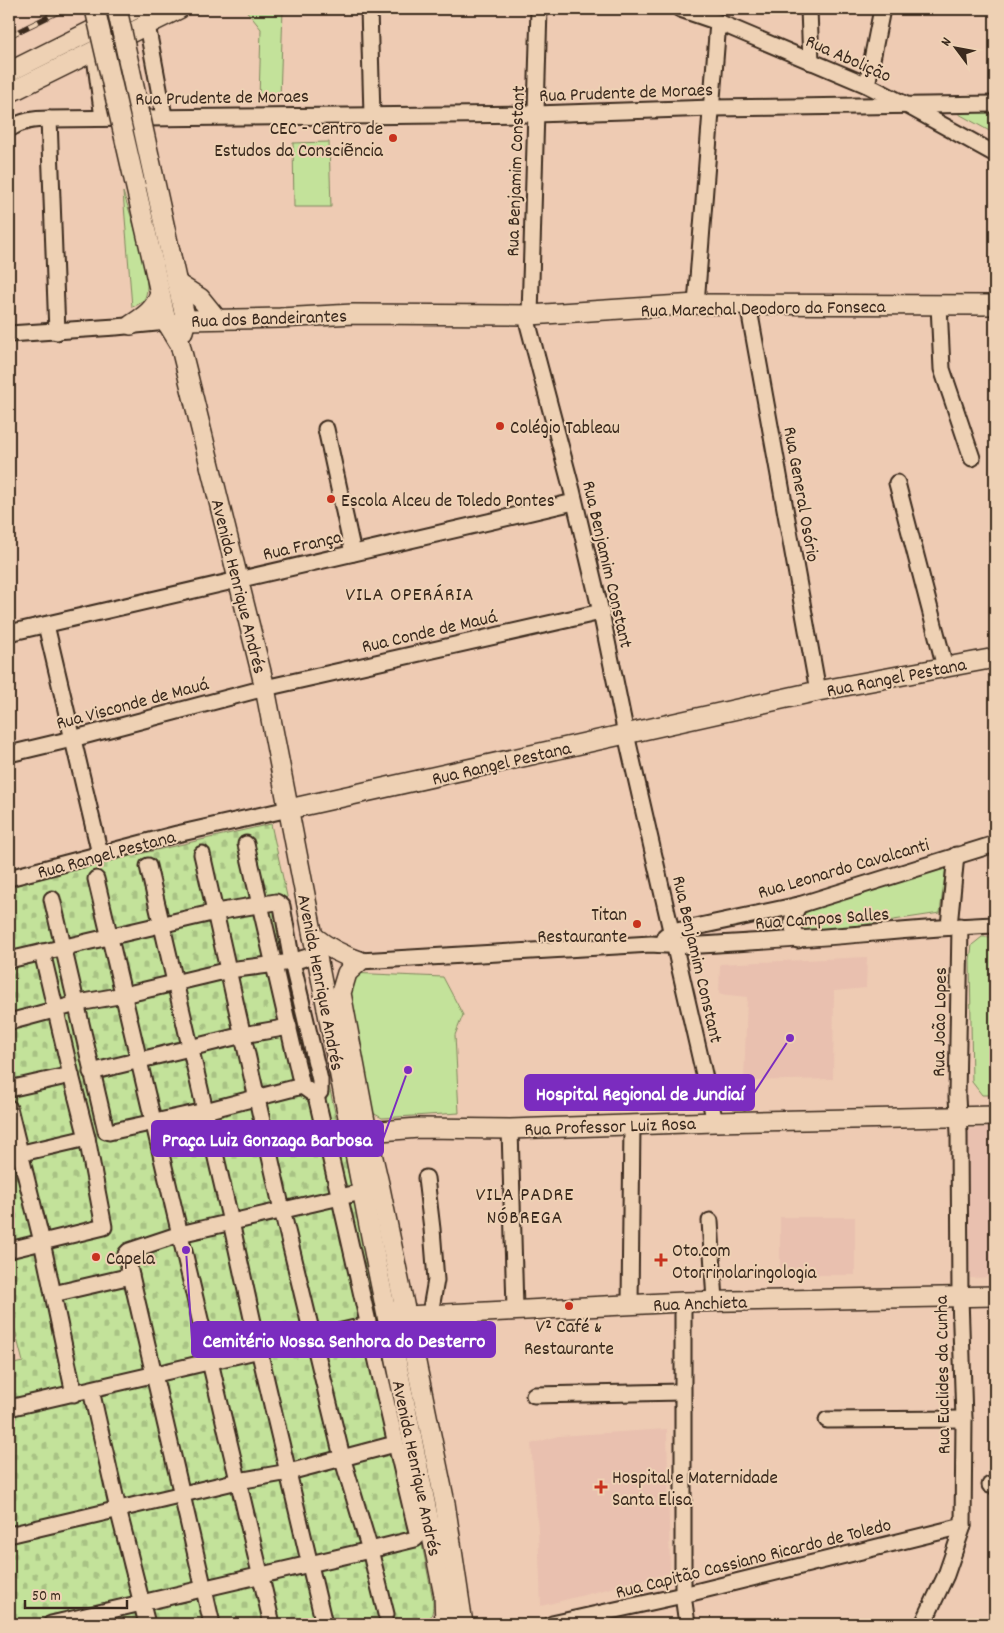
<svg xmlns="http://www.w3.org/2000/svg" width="1004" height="1633" font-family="Dekko,sans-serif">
	<defs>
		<pattern id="cemetery-stones" width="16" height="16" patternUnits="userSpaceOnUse" patternTransform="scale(1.25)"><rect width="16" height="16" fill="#c3e29a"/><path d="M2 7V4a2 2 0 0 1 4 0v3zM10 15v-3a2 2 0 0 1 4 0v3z" fill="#a8c284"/></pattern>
	</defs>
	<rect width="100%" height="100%" fill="#eecbb3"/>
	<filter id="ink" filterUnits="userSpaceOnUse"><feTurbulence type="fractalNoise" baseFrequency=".02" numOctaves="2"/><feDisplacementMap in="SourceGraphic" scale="10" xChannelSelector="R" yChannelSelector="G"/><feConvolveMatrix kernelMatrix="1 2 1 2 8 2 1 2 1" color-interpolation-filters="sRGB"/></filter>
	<g filter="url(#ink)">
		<g fill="#e9c0af">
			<path d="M867,957l-1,31 -32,3 -1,88 -89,2 3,-84 -28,-3 1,-30z"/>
			<path d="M995,1127v150l-25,1 -2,-149z"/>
			<rect x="780" y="1217" width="75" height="58"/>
			<path d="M667,1429l3,144 -129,33 -3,-76 -7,-86 27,-8z"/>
		</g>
		<path fill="url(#cemetery-stones)" stroke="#7f865c" d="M271,824l82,370 80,406c0,9 0,17 -7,24h-417v-259l14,-3 -14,-55v-420l91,-24z"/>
		<g fill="#c3e29a" stroke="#7f865c">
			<path d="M245,9h38l-3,89 -21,1 2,-70z"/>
			<path d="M995,112v22l-38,-21z"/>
			<path d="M329,142l2,65h-37l-1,-64z"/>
			<path d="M123,192c7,21 29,84 23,103 -2,7 -8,10 -14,12z"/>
			<path d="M946,866l-6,47 -132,20c-9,-3 -9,-10 -6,-18l12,-7z"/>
			<path d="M982,937h13v158h-13l-10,-13 -2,-122 2,-15z"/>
			<path d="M349,973l94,4 20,38 -8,20 4,78 -77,5 -9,-5 -21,-74z"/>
		</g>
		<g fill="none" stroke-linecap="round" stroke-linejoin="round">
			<g stroke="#3b2a1e" stroke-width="19">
				<g id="minor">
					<path d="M144,9l20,107"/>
					<path d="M369,9l3,106"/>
					<path d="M539,9l-9,306 -2,9 44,166 29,122 25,122 89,388"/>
					<path d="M680,9l38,13 149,63 41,21 87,48"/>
					<path d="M809,9l2,53"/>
					<path d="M94,49l9,69"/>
					<path d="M867,85l15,-76"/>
					<path d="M49,119l8,213"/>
					<path d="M9,129c13,-8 24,-10 40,-10l487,-5 176,-6 283,-4"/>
					<path d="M696,304l22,-282"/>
					<path d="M748,304l70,387"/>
					<path d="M939,305l3,64 30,89"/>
					<path d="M9,334l107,-7 61,-6"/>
					<path d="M326,429l27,124"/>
					<path d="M897,483l48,184"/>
					<path d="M46,625l54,229"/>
					<path d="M9,633l565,-131"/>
					<path d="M9,754l63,-15 193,-51 336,-76"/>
					<path d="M202,854l80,356 31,128 29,119 28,93 16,64"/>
					<path d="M148,866l83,356 28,128 65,274"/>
					<path d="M9,878l168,-44 112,-25"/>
					<path d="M96,879l176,745"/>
					<path d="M52,899l54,232 3,1 96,-21 97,-25"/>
					<path d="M949,926l7,-71"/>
					<path d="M665,936l7,-4 127,-27 196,-61"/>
					<path d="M798,940c-8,-16 -8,-20 1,-35"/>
					<path d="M9,960l207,-48 60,-10 6,4 10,56 28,118v12l-4,4"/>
					<path d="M360,961l291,-17c33,3 65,0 98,-2 82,-4 164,-14 246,-17"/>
					<path d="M9,1022l75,-20 40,-7 105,-25 63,-8 25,-8"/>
					<path d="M91,1072l152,-37 46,-8"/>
					<path d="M9,1089l62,-14 -29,-123"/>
					<path d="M9,1108l33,134 32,152"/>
					<path d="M510,1129l5,180"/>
					<path d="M9,1156l78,-18"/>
					<path d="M426,1178l6,51 4,51 -6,34"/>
					<path d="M710,1221l5,80"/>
					<path d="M9,1250l95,-23 -17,-89 -16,-63"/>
					<path d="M53,1294l78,-18"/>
					<path d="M683,1302v293l4,29"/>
					<path d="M630,1304l2,-179"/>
					<path d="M91,1390l27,119 29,115"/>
					<path d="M534,1395l148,-3"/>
					<path d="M9,1408l359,-83"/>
					<path d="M827,1420l137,-1"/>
					<path d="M990,1485h5"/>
					<path d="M9,1535l229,-54 51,-9 106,-28"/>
					<path d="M51,1624l319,-74 45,-11 3,-3c-36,-146 -67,-294 -102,-440l-14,-10 -56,-242"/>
					<path d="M212,1624l-86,-370 3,-3 51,-17 173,-40"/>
					<path d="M552,1624l131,-29 280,-69"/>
					<path d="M923,1624l23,-49 17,-49 1,-107 -4,-122 -1,-164 -2,-36 3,-171"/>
				</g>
			</g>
			<g stroke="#3b2a1e" stroke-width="22">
				<g id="major">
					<path d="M9,72l126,-63"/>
					<path d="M9,93l170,-84"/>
					<path d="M176,279l10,41 -3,11"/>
					<path d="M158,284l8,37 14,23 85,344 112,579 67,328 1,29"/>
					<path d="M178,284l22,14 17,21"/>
					<path d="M186,320l94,-2 73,-4 177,1 166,-11 299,1"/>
					<path d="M131,325c14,-9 23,-15 29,-31"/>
					<path d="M289,809l529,-118 177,-33"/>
					<path d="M313,936c15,12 28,19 47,25l-13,12 -6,20 26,139 13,56 65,315 18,121"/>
					<path d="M355,1135l12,-3 52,-4 91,1 205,-7 280,-6"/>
					<path d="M396,1311l10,5 277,-14 312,-6"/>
				</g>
			</g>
			<use href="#minor" stroke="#eed1b4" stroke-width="15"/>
			<use href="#major" stroke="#eed1b4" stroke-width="19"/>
			<g stroke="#3b2a1e" stroke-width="5.5">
				<path id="rail" d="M9,36l55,-27"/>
			</g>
			<use href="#rail" stroke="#eed1b4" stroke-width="4" stroke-dasharray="11" stroke-linecap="butt"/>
			<g stroke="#3b2a1e" stroke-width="22" stroke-linecap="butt">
				<g id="major-bridge">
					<path d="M95,9l63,275"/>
					<path d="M117,9l59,270"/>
				</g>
			</g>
			<use href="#major-bridge" stroke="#eed1b4" stroke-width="19"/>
		</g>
	</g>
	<g fill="#c8321e" stroke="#eed1b4" stroke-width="2">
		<circle cx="393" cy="138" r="5"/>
		<circle cx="500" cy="426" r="5"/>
		<circle cx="331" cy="499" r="5"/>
		<circle cx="637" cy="924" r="5"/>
		<circle cx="96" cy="1257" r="5"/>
		<path d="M658.5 1252.5h5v5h5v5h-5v5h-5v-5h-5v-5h5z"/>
		<circle cx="569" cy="1306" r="5"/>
		<path d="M598.5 1479.5h5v5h5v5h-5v5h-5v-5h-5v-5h5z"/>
	</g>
	<g text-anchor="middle" stroke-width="4" stroke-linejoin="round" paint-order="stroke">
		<g font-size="19" fill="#3b2a1e" stroke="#eed1b4">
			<text transform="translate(849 57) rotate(24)" y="7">Rua Abolição</text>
			<text transform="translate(626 91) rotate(-2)" y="7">Rua Prudente de Moraes</text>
			<text transform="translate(222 96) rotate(-1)" y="7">Rua Prudente de Moraes</text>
			<text transform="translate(514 171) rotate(-88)" y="7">Rua Benjamim Constant</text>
			<text transform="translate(763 307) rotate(-1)" y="7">Rua Marechal Deodoro da Fonseca</text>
			<text transform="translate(269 317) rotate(-2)" y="7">Rua dos Bandeirantes</text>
			<text transform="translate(803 494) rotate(80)" y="7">Rua General Osório</text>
			<text transform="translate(302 544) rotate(-13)" y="7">Rua França</text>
			<text transform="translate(609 564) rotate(77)" y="7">Rua Benjamim Constant</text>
			<text transform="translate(240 586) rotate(76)" y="7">Avenida Henrique Andrés</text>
			<text transform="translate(429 630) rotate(-13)" y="7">Rua Conde de Mauá</text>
			<text transform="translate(896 676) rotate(-11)" y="7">Rua Rangel Pestana</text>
			<text transform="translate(132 702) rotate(-15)" y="7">Rua Visconde de Mauá</text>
			<text transform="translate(501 762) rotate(-13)" y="7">Rua Rangel Pestana</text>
			<text transform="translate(106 853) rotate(-15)" y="7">Rua Rangel Pestana</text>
			<text transform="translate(843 867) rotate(-16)" y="7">Rua Leonardo Cavalcanti</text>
			<text transform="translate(822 917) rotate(-4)" y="7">Rua Campos Salles</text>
			<text transform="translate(699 959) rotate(77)" y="7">Rua Benjamim Constant</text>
			<text transform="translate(322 982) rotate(79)" y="7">Avenida Henrique Andrés</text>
			<text transform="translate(938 1022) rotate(-89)" y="7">Rua João Lopes</text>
			<text transform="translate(610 1125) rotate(-2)" y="7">Rua Professor Luiz Rosa</text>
			<text transform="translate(700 1302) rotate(-2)" y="7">Rua Anchieta</text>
			<text transform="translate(941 1375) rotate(-91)" y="7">Rua Euclides da Cunha</text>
			<text transform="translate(418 1468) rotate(78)" y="7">Avenida Henrique Andrés</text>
			<text transform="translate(753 1557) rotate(-14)" y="7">Rua Capitão Cassiano Ricardo de Toledo</text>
		</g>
		<g font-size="19" fill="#3b2a1e" stroke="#eed1b4" text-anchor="start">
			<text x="383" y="134" text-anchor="end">CEC - Centro de<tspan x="383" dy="22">Estudos da Consciẽncia</tspan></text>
			<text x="510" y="433">Colégio Tableau</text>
			<text x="341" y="506">Escola Alceu de Toledo Pontes</text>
			<text x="627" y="920" text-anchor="end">Titan<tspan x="627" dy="22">Restaurante</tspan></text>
			<text x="672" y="1256">Oto.com<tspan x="672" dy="22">Otorrinolaringologia</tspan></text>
			<text x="106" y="1264">Capela</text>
			<text x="569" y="1332" text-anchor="middle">V² Café &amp;<tspan x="569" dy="22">Restaurante</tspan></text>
			<text x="612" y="1483">Hospital e Maternidade<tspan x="612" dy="22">Santa Elisa</tspan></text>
		</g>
		<g font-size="20" letter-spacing="1" fill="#3b2a1e" stroke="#eed1b4">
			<text x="410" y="600">VILA OPERÁRIA</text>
			<text x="525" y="1200">VILA PADRE<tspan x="525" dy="23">NÓBREGA</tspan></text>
		</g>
	</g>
	<path fill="none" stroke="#7b2cbf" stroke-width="2" d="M790 1038L754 1093M408 1070L383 1139M186 1250L192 1340"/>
	<g fill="#7b2cbf" stroke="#eed1b4" stroke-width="2">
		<circle cx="790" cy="1038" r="5"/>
		<circle cx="408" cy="1070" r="5"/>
		<circle cx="186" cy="1250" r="5"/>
	</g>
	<g fill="#7b2cbf" stroke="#7b2cbf" stroke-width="2">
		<rect x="525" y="1075" width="229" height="35" rx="5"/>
		<rect x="152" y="1121" width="231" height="35" rx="5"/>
		<rect x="192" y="1322" width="303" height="35" rx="5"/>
	</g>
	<g font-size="20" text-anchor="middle" font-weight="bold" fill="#fff">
		<text x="640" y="1100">Hospital Regional de Jundiaí</text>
		<text x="267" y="1146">Praça Luiz Gonzaga Barbosa</text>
		<text x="344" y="1347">Cemitério Nossa Senhora do Desterro</text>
	</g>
	<rect width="1004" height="1633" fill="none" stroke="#eed1b4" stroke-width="30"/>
	<rect x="15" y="15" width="974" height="1603" fill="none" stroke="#3b2a1e" stroke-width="2" filter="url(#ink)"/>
	<g transform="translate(956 48) rotate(302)" stroke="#eed1b4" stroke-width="4" paint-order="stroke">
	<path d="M0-4L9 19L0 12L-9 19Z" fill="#3b2a1e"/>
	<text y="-8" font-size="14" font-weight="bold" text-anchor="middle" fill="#3b2a1e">N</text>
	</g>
	<path d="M25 1600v8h102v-8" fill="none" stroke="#3b2a1e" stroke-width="2.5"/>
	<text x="32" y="1600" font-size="15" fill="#3b2a1e" stroke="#eed1b4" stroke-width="4" paint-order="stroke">50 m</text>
</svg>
